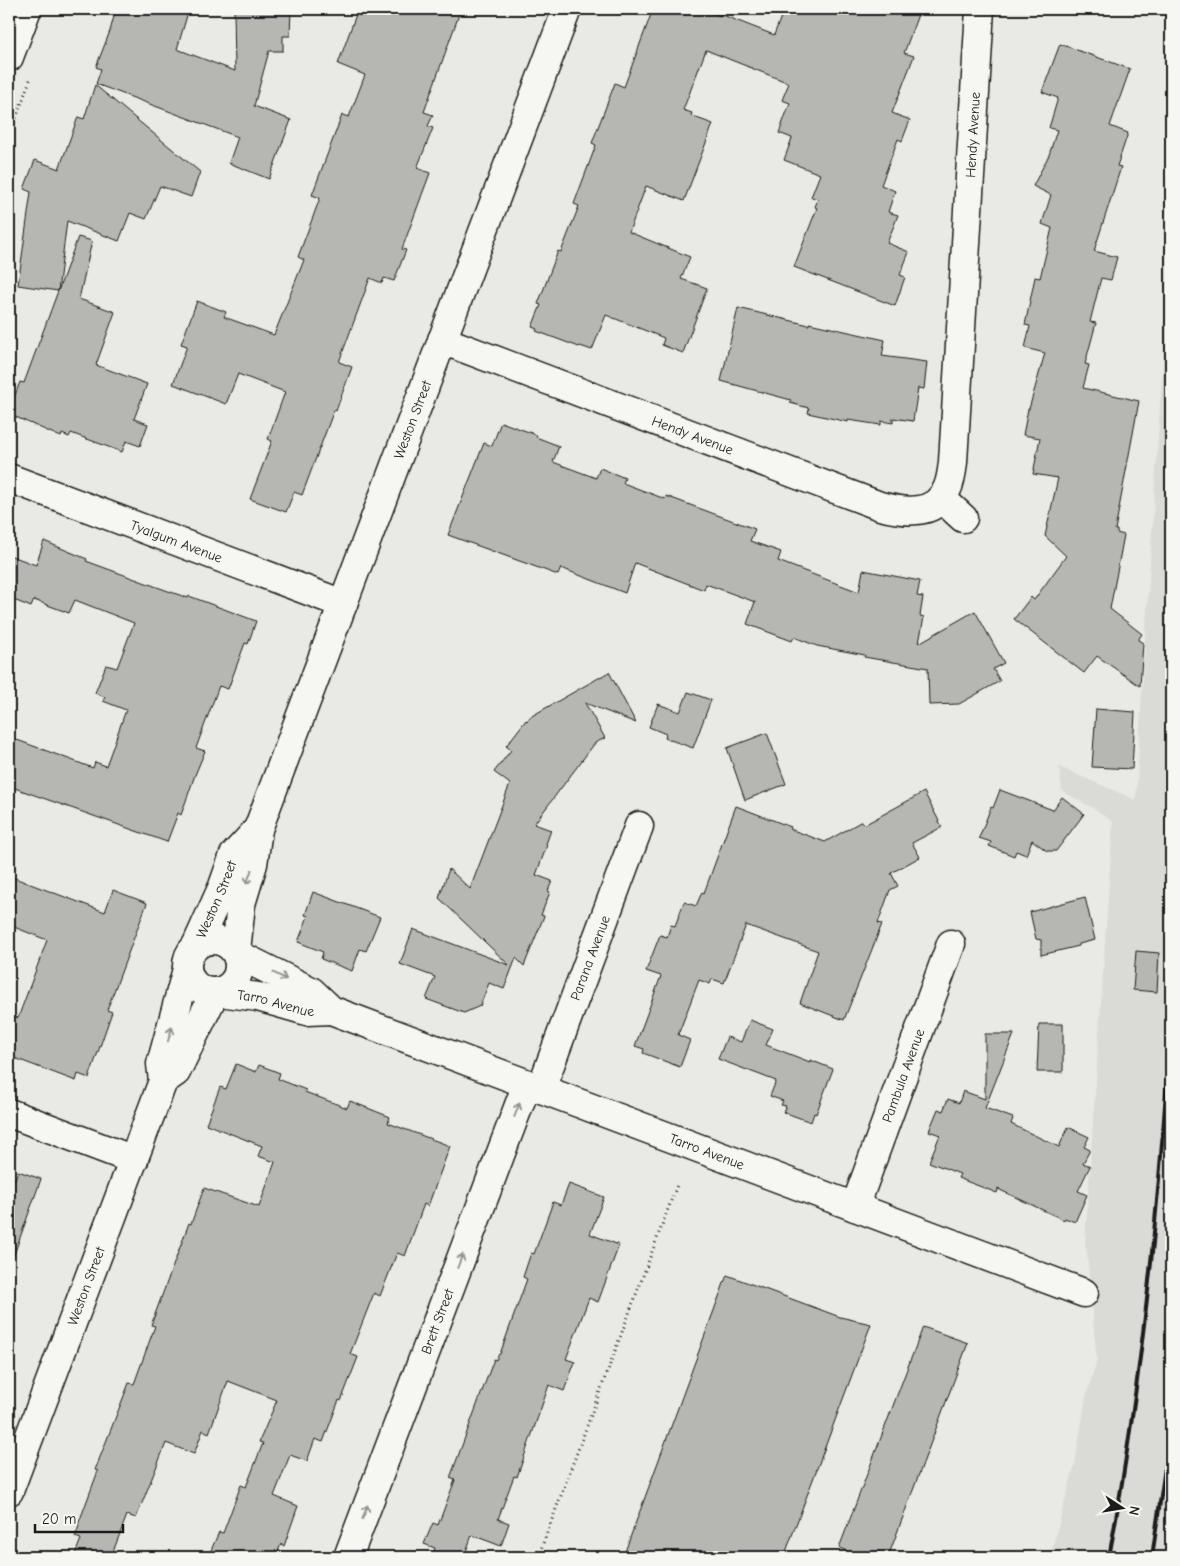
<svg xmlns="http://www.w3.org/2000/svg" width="1180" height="1566" font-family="'Comic Neue',sans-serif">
	<rect width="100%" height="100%" fill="#e9e9e5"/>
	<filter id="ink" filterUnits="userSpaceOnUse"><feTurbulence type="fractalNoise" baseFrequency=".02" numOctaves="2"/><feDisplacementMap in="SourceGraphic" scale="10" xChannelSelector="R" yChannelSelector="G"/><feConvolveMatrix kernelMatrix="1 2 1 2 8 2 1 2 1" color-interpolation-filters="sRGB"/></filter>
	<g filter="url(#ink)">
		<path fill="#dadad6" d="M1171,235v1322h-121l25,-93 11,-67 11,-36 -10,-109 -2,-8 28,-422 -20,-14 -31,-17 -3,-24 77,33 8,-143z"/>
		<g fill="#b6b6b3" stroke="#1c1c1c">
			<path d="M116,9h73l-12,40 58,22 -1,-62h57l-1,27h-7v15h-14l-15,55 37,14 -22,59 -40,-16 9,-26 -142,-53 5,-15 -5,-2 14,-36z"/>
			<path d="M358,9h103l-37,103 9,3 -5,11 5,2 -16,40 13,5 -28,76 4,1 -12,31 -10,-3 -2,5 -12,-5 -31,84 13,5 -10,27 -6,17 -2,-1 -32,85 -8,-3 -8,20 -36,-13 22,-58 -4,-2 17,-47 -47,-18 -12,30 -53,-20 14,-38 -6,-2 16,-43 29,11 -2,5 50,18 30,-75 -6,-3 22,-59 -8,-3 30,-80 7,2 16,-42 -27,-11z"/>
			<path d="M653,9h48l19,7v-2l54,21 10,-26h136l-16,44 10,3 -22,57 18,7 -8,21 -4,-2 -17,46 14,6 -7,21 10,3 -11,28 22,9 -9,23 5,2 -10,29 -101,-39 23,-59 -2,-1 3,-8 -7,-2 9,-23 -36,-14 8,-22 -13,-5 11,-30 -8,-3 7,-17 -83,-33 -23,60 9,3 -1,3 22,8 -29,77 -38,-15 -17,46 61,25 -9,22 26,9 -24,65 -21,-8 2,-7 -58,-23 -14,35 -12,-4 -1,1 -43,-16 1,-2 -5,-2 9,-22 -3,-1 20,-53 3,1 18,-46 -5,-2 22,-59 -4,-2 23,-60 9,4z"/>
			<path d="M1060,44l70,25 -20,57 18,7 -11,33 4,1 -27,84 23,6 -6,23 -10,-2 -11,44 6,1 -11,41 4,1 -6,23 56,13 -24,129h2v3l7,2 -14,74 32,25 -4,6 5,3 -3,43 -43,-30 -13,17 -70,-54 17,-22 3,3 32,-44 -21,-20 13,-58 -25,-4 7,-36 -17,-3 5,-26h1l16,-56 -20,-5 5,-22 -5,-1 10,-48 5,1 12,-50 -10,-4 9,-29 -18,-9 16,-31 8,-25 -8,-2 9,-30 -16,-6z"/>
			<path d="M95,85l105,87 -9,25 -31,-11 -14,33 -16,-6 -11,28 -52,-20 -9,70 -40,-6 13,-93 -7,-3 11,-29 24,9 19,-52 6,2z"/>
			<path d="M78,237l14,4 -13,58 36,13 -19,53 51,19 -13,35 14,5 -8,22 -14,-5 -4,11 -51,-19 -2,4 -7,-3 -1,3 -52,-23v-3l11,-29 4,1z"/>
			<path d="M738,308l71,17v-2l76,17 -3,16 45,6 -3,27 -6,-1 -5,33 -20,-3v5l-12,-2v4l-33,-5v2l-40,-9 1,-5 -19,-5 1,-3 -70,-19z"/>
			<path d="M501,422l36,13 -1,2 23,9 -6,16 43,16 4,-10 25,10 -2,5 42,16 1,-3 89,33 -5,12 31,11 -3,9 81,31 4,-22 57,11 -3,15 6,1 -3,19 4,1 -5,26 56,-32 29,52 -11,6 7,12 -41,23 -30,1 -1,-37 -64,-11 1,-2 -48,-9 -23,-9 -2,4 -45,-17 8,-22 -49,-18 -2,6 -69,-27 -10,30 -64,-25 -3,7 -110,-40 36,-92 8,3z"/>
			<path d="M44,541l43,18 -1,2 71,26 31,11 1,-2 67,25 -8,23 -3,-1 -17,46 -9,-3 -23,62 9,3 -10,24 -14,40 -3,-2 -11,29 -158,-56v-49l84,31 2,-6 11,4 20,-56 -23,-9 2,-4 -10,-4 11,-28 11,3 17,-45 -59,-23 -6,13 -35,-13 -3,7 -22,-9v-43l27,10z"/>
			<path d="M609,672l27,51 -51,-20 20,35 -10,5 -61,81 17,6 -5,14 1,1 -11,30 16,6 -4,10 2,1 -9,23 3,1 -20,50 -8,-8 -12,31 -15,-6 -9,23 -16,7 -38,-14 9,-22 -35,-13 13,-35 96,36 -70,-67 10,-29 21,20 40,-105 -16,-12 17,-22 -5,-4 20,-26 1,1 3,-4z"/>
			<path d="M688,692l23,8 -18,48 -28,-10 1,-4 -17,-7 9,-23 22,8z"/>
			<path d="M1096,709l39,3 -3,57 -40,-2z"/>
			<path d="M767,733l19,51 -41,16 -18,-52z"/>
			<path d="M1000,790l53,20 9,-13 22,17 -28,37h-9l-15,-11 -6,15 -10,-4 -2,5 -25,-10 2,-4 -12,-4 12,-31 2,1z"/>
			<path d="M924,792l18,35 -30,16 8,14 -29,16 7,13 -8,4 -12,33 4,1 -38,96 -44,-17 18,-52 -72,-26 -22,58 -12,-4 -2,5 -11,-4 -21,55 12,5 -10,27 -37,-14 1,-4 -9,-3 26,-70 -15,-5 14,-36 7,2 4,-12 4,1 9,-24 12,4 6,-14 2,1 32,-87 55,21 -1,2 35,13 37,-21 2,4z"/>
			<path d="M9,876l96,36 8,-22 34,13 -40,107 5,2 -23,66 -11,-4 -2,7 -67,-25v-42l9,4 29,-78 -38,-15z"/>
			<path d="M313,892l67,25 -14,34 -6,-2 -8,22 -31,-12 2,-7 -25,-10 10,-26 -3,-1z"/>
			<path d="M1085,897l10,43 -16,4v2l-38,9v-15l-5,-1 -6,-27z"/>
			<path d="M1136,951l23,2 -2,39 -24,-2z"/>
			<path d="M750,1020l23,9 -7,16 44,17v-2l23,9 -17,45 -2,-1 -3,9 -28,-10 3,-6 -5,-1 2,-4 -13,-5 6,-15 -58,-22 9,-22 14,5z"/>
			<path d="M1039,1024h24v48h-26z"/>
			<path d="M985,1034h29l-29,74 28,10 -2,6 48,23 9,-20 21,10 -5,10 6,3 -7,13 7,3 -12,25 9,4 -12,27 -10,-4 -1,2 -66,-31 -1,4 -39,-15 2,-4 -31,-12 11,-27 -11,-4 9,-22 5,2 5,-12 11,4 4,-12 22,8z"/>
			<path d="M236,1064l20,8 3,-7 21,8 -2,6 28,11 -1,2 42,16 3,-7 40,16 -2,6 62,23 -22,60 -4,-2 -19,52 -8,-3 -17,43 -6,-3 -24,61 8,3 -17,44 -2,-1 -16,42 -8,-3 -8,22 -17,-6 -16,41 24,10 -14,40 -3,-2 -4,10 3,1 -1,2h-71l11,-25 4,1 18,-48 5,2 17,-44 -4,-1 18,-42 -49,-19 -19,52 -6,-3 -9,24 -28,-11 -30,75 -9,-3 -16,42h-37l7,-18 -6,-2 4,-11 -1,-1 20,-54 -3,-1 34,-87 5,1 21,-58 -4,-1 38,-102 2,1 13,-36 55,19 16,-45 -17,-6 4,-10 -56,-22 14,-37 6,2z"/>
			<path d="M18,1171l23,8 -29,81 -3,-1v-82l6,2z"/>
			<path d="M569,1184l35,13 -14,37 29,11 -21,57 -9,-4 -23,61 9,3 -11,29 -15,-6 -32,92 -3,-1 -16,43 11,4 -8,23 -29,-11 -8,22h-32l3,-9 -11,-4 9,-21 5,2 17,-45 -5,-2 44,-119 2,1 3,-6h1l27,-75 -4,-2 8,-24 3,1 19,-52 8,3z"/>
			<path d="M727,1275l113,42 31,7 -87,233h-161z"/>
			<path d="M923,1327l45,16 -80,214h-24l-25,-9z"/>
		</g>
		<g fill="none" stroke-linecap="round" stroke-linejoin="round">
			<g stroke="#1c1c1c" stroke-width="31">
				<g id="minor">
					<path d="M9,57l18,-48"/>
					<path id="s1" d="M442,340l438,166c23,6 55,11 67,-17 4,-8 5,-18 6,-27l27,-453"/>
					<path id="s2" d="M9,478l334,126"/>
					<path d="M941,498l22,20"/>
					<path id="s3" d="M237,954l74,37 20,19 753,283"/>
					<path id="s4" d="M219,992l39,5 49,14 24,-1"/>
					<path id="s5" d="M541,1089l98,-263"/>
					<path d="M9,1113l125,47"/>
					<path id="s6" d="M855,1207l96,-263"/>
					<path id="s7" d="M348,1557l179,-473"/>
				</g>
			</g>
			<g stroke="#1c1c1c" stroke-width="31">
				<g id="tertiary">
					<circle cx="213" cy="966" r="26"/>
					<path id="s8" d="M196,946l27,-60 11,-31 24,-26"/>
					<path id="s9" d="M236,951l5,-47 12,-40 5,-35 309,-820"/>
					<path d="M163,1081l13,-9 39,-80"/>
					<path id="s10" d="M9,1491l154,-410 -2,-17 26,-95"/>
				</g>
			</g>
			<g stroke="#1c1c1c" stroke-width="3" stroke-dasharray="1 4" stroke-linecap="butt">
				<path d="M9,137l22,-60"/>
				<path d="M538,1557l139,-372"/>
			</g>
			<use href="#minor" stroke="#f6f6f2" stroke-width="28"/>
			<use href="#tertiary" stroke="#f6f6f2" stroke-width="28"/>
			<g stroke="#1c1c1c" stroke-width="4">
				<path d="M1109,1557c33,-176 50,-355 62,-534"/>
				<path d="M1152,1557l14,-96 5,-61"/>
				<path d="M1170,1557l1,-12"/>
			</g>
		</g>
		<defs><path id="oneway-shaft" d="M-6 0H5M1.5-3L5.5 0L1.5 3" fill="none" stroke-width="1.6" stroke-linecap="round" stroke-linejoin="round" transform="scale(1.25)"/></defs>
		<g stroke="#949492">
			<use href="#oneway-shaft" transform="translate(249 877) rotate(110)"/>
			<use href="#oneway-shaft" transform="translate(280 976) rotate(27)"/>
			<use href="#oneway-shaft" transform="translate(170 1034) rotate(-74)"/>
			<use href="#oneway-shaft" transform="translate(517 1110) rotate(-69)"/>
			<use href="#oneway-shaft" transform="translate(460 1261) rotate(-69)"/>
			<use href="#oneway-shaft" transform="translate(365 1512) rotate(-69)"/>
		</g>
	</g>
	<g text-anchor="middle" stroke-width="4.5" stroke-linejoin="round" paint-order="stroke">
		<g font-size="14" fill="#1c1c1c" stroke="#f6f6f2">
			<text dy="5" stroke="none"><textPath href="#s1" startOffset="900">Hendy Avenue</textPath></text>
			<text dy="5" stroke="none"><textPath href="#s9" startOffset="562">Weston Street</textPath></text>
			<text dy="5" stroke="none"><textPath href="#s1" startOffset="268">Hendy Avenue</textPath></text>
			<text dy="5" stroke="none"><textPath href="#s2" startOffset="179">Tyalgum Avenue</textPath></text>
			<text dy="5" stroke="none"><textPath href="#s8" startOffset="51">Weston Street</textPath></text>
			<text dy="5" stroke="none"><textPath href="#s5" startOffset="140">Parana Avenue</textPath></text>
			<text dy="5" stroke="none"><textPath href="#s4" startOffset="58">Tarro Avenue</textPath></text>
			<text dy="5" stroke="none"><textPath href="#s6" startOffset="140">Pambula Avenue</textPath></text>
			<text dy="5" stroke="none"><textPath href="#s3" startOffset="512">Tarro Avenue</textPath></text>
			<text dy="5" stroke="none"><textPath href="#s10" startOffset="219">Weston Street</textPath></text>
			<text dy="5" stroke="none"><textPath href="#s7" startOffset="252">Brett Street</textPath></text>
		</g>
	</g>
	<rect width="1180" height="1566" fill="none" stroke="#f6f6f2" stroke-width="30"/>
	<rect x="15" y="15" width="1150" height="1536" fill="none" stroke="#1c1c1c" stroke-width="2" filter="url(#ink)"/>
	<g transform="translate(1122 1508) rotate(102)" stroke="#f6f6f2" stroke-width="4" paint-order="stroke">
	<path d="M0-4L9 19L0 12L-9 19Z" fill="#1c1c1c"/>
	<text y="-8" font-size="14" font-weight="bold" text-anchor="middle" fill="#1c1c1c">N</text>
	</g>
	<path d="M35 1524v8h88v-8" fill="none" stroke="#1c1c1c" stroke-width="2.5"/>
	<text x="42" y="1524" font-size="15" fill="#1c1c1c" stroke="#f6f6f2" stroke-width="4" paint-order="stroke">20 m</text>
</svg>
